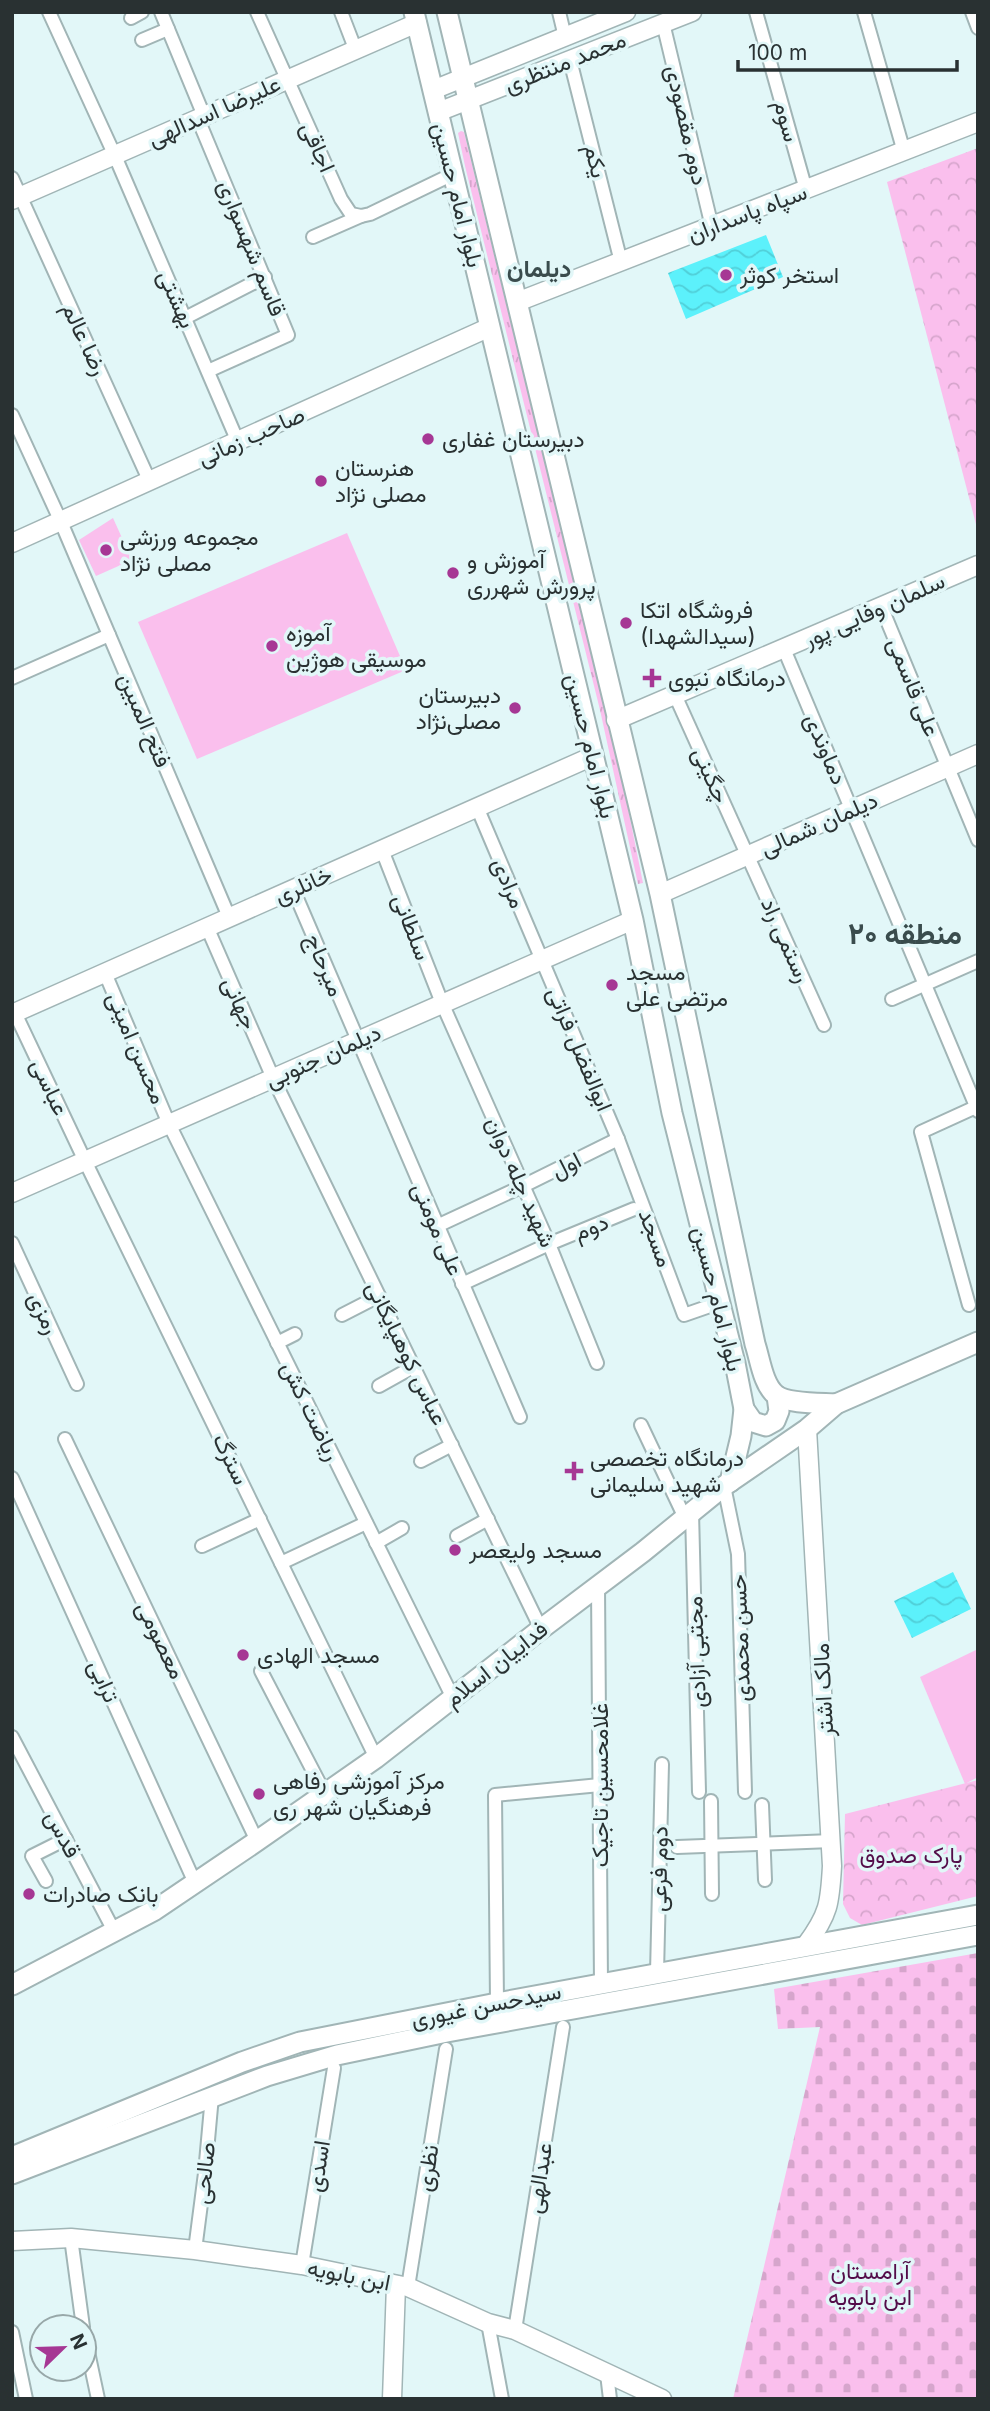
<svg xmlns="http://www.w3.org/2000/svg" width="990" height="2411" font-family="Inter,Vazirmatn,sans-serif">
	<defs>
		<pattern id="grass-tufts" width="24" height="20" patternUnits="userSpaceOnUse" patternTransform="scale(1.75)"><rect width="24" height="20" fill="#fabfed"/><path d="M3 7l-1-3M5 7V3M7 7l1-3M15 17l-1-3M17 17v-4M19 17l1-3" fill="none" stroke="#d6a5cc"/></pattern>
		<pattern id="forest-crowns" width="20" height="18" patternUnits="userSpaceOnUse" patternTransform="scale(1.75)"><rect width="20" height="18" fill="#fabfed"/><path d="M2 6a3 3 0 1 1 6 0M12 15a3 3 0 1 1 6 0" fill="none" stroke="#d6a5cc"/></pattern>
		<pattern id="cemetery-stones" width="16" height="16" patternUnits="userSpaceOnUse" patternTransform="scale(1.75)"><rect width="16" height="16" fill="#fabfed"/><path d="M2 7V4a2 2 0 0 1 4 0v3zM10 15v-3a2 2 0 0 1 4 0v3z" fill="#d6a5cc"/></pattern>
		<pattern id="water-waves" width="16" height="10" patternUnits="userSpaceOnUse" patternTransform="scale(1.75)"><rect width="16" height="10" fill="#5cf1fb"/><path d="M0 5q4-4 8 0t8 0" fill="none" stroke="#50cfd8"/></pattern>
	</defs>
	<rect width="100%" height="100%" fill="#e2f7f8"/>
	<path fill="url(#grass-tufts)" d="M461,131l3,1 154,627 25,124 -5,1 -38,-174 -135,-544 -7,-33z"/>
	<g fill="url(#forest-crowns)">
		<path d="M978,148v384l-91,-350z"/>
		<path d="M978,1780v116l-116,29 -12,-7 -7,-14 2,-90z"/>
	</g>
	<path fill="url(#cemetery-stones)" d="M978,1953v446h-245l87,-372 -42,2 -4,-40z"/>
	<g fill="#fabfed">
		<path d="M113,518l19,42 -36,16 -17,-36z"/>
		<path d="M347,533l59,137 -209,89 -59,-137z"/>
		<path d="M978,1649v128l-13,7 -45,-107z"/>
	</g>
	<g fill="url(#water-waves)">
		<path d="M766,235l17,42 -97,42 -18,-46z"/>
		<path d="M953,1572l18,37 -59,29 -18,-37z"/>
	</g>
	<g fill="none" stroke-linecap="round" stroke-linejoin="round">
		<g stroke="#a1b5b6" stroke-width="16">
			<g id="street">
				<path d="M49,12l66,144 123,286"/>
				<path d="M161,12l43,104"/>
				<path d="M257,12l84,187 10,15 10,2 9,-2 83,-40"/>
				<path d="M341,12l15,39"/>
				<path d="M559,12l6,25"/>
				<path d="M756,12l50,178"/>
				<path d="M864,12l40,140"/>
				<path d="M972,12l6,16"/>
				<path d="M131,18l11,-6"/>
				<path d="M663,23l49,204"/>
				<path d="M142,40l26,-11"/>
				<path d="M570,60l51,202"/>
				<path d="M198,119l90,216 -80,36"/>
				<path d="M12,178l138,304"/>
				<path d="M313,237l48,-21"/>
				<path d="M185,318l80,-41"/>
				<path d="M12,415l49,107 168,395"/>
				<path d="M881,606l97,234"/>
				<path d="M784,649l194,462"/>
				<path d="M12,678l97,-43"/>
				<path d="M675,695l149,330"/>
				<path d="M477,807l141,332 66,176 23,-8"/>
				<path d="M382,850l60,153 107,241 48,119"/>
				<path d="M293,889l227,528"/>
				<path d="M207,927l66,151 268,551"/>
				<path d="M105,973l64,151 284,574"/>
				<path d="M892,999l86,-38"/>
				<path d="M15,1013l70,148 291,597"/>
				<path d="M437,1226l86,-40 95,-47"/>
				<path d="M12,1243l65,141"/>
				<path d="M462,1284l87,-40 85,-35"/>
				<path d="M969,1305l-48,-173 57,-26"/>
				<path d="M342,1315l37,-19"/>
				<path d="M277,1343l18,-9"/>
				<path d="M379,1386l34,-19"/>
				<path d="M641,1425l44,93"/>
				<path d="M65,1439l192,402"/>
				<path d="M421,1461l31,-16"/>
				<path d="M12,1478l183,405"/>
				<path d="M724,1486l14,68 7,238"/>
				<path d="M692,1512l7,280"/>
				<path d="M457,1536l31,-17"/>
				<path d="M376,1543l26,-15"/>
				<path d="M202,1546l58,-27"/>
				<path d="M281,1563l85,-40"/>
				<path d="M598,1586l3,398"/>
				<path d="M261,1671l64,123"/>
				<path d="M12,1737l102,194"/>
				<path d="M711,1801l1,93"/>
				<path d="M762,1805l3,75"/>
				<path d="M677,1847l155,-6"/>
				<path d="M46,1881l-14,-25 34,-17"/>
				<path d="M657,1973l5,-209"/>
				<path d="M497,2003l-2,-208 105,-10"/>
				<path d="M71,2238l12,89"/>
				<path d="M195,2250l10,-77 7,-77"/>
				<path d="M302,2265l32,-197"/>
				<path d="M408,2287l38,-238"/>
				<path d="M488,2323l14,76"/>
				<path d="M515,2330l48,-303"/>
				<path d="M12,2332l14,67"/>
				<path d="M84,2333l14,66"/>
				<path d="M607,2374l3,25"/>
			</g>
		</g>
		<g stroke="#a1b5b6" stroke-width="21">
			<g id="secondary">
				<path d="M433,90l193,-78"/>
				<path d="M438,112l254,-100"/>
				<path d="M12,200l405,-177"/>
				<path d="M517,302l461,-180"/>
				<path d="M12,543l478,-216"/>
				<path d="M616,720l362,-155"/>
				<path d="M660,894l318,-140"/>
				<path d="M12,1014l581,-258"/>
				<path d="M12,1193l621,-273"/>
				<path d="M806,1945c23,-31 24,-42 26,-79l-25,-437"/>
				<path d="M12,2241l59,-3 124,12 107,15 106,22 80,36 27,7 147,69"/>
				<path d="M392,2399l4,-114"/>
			</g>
		</g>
		<g stroke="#a1b5b6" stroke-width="23">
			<g id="primary">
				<path d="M414,12l219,908 39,193 63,250 9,46 -3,27 -11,46"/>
				<path d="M447,12l213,882 95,450c5,15 8,41 21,51 12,9 45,8 60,9"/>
				<path d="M744,1409l9,13 13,4 9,-5 4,-10 -2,-15"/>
				<path d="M12,1985l143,-75 102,-69 119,-83 165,-129 102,-77 81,-66 83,-57 29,-25 142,-62"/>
				<path d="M12,2157l230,-95 58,-20 197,-39 481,-88"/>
				<path d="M12,2174l255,-98 70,-21 110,-23 531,-97"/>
			</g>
		</g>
		<use href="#street" stroke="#fff" stroke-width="12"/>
		<use href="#secondary" stroke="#fff" stroke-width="18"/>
		<use href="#primary" stroke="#fff" stroke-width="19"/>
	</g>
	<g fill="#a63794" stroke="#e2f7f8" stroke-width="2.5">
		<circle cx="726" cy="275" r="7"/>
		<circle cx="428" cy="439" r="7"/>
		<circle cx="321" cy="481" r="7"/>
		<circle cx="106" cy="550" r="7"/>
		<circle cx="453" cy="573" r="7"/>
		<circle cx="626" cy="623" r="7"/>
		<circle cx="272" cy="646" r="7"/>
		<path d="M648.5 667.5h7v7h7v7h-7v7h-7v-7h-7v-7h7z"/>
		<circle cx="515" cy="708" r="7"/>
		<circle cx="612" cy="985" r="7"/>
		<path d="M570.5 1460.5h7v7h7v7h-7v7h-7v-7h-7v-7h7z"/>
		<circle cx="455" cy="1550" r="7"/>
		<circle cx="243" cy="1655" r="7"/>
		<circle cx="259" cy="1794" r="7"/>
		<circle cx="29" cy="1894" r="7"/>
	</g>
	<g text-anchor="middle" stroke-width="7" stroke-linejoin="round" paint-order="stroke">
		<g font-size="23" fill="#293132" stroke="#e2f7f8">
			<text transform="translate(565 62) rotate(-22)" y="8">محمد منتظری</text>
			<text transform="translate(214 111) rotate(-24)" y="8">علیرضا اسدالهی</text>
			<text transform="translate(787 121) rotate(75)" y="8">سوم</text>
			<text transform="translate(687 125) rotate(77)" y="8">دوم مقصودی</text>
			<text transform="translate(318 147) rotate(66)" y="8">اجاقی</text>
			<text transform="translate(596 161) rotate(76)" y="8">یکم</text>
			<text transform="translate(458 195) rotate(76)" y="8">بلوار امام حسین</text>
			<text transform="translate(747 213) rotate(-21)" y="8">سپاه پاسداران</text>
			<text transform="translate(252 248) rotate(68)" y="8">قاسم شهسواری</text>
			<text transform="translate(177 299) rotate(66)" y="8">بهشتی</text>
			<text transform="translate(85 339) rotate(65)" y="8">رضا عالم</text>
			<text transform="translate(251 436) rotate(-24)" y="8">صاحب زمانی</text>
			<text transform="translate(874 610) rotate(-24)" y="8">سلمان وفایی پور</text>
			<text transform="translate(914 687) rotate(68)" y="8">علی قاسمی</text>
			<text transform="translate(145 720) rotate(67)" y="8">فتح المبین</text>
			<text transform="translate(591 746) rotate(76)" y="8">بلوار امام حسین</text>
			<text transform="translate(826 749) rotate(67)" y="8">دماوندی</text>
			<text transform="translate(711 775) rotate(66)" y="8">چگینی</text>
			<text transform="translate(819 824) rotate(-24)" y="8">دیلمان شمالی</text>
			<text transform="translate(509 883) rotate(67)" y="8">مرادی</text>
			<text transform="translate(303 885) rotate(-24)" y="8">خانلری</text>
			<text transform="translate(412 927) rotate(69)" y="8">سلطانی</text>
			<text transform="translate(786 940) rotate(66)" y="8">رستمی راد</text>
			<text transform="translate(325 965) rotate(67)" y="8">میرحاج</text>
			<text transform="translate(240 1003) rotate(66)" y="8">جهانی</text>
			<text transform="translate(137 1048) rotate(67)" y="8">محسن امینی</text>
			<text transform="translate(580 1049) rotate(67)" y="8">ابوالفضل فراتی</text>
			<text transform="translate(323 1056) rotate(-24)" y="8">دیلمان جنوبی</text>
			<text transform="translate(50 1087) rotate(65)" y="8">عباسی</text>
			<text transform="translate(566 1165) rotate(-27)" y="8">اول</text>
			<text transform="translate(521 1182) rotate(66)" y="8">شهید چله دوان</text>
			<text transform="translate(591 1227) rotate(-22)" y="8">دوم</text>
			<text transform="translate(438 1229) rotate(67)" y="8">علی مومنی</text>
			<text transform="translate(656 1238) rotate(70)" y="8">مسجد</text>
			<text transform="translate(718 1299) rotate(76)" y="8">بلوار امام حسین</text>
			<text transform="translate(44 1313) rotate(65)" y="8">رمزی</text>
			<text transform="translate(407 1353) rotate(64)" y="8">عباس کوهپایگانی</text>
			<text transform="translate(311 1411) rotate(64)" y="8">ریاضت کش</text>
			<text transform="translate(231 1459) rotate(64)" y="8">سترگ</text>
			<text transform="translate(740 1638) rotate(-92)" y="8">حسن محمدی</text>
			<text transform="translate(161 1640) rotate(64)" y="8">معصومی</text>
			<text transform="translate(696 1652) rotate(-92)" y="8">مجتبی آزادی</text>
			<text transform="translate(496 1664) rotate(-38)" y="8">فداییان اسلام</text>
			<text transform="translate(104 1681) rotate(66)" y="8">ترابی</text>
			<text transform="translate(823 1690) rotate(-93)" y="8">مالک اشتر</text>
			<text transform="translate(600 1785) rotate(-90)" y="8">غلامحسین تاجیک</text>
			<text transform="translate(63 1834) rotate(62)" y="8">قدس</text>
			<text transform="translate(659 1869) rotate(-89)" y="8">دوم فرعی</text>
			<text transform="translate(486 2005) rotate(-11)" y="8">سیدحسن غیوری</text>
			<text transform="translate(318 2166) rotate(-81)" y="8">اسدی</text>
			<text transform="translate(427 2168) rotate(-81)" y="8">نظری</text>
			<text transform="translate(204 2173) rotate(-84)" y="8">صالحی</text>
			<text transform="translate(539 2178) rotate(-81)" y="8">عبدالهی</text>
			<text transform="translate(349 2275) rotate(11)" y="8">ابن بابویه</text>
		</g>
		<g font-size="23" fill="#293132" stroke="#e2f7f8" text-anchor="start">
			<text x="740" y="283">استخر کوثر</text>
			<text x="442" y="447">دبیرستان غفاری</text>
			<text x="335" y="476">هنرستان<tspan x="335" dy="26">مصلی نژاد</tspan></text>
			<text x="120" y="545">مجموعه ورزشی<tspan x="120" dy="26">مصلی نژاد</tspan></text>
			<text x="467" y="568">آموزش و<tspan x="467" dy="26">پرورش شهرری</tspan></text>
			<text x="640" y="618">فروشگاه اتکا<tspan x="640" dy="26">(سیدالشهدا)</tspan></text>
			<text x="286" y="641">آموزه<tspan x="286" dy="26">موسیقی هوژین</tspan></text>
			<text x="668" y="686">درمانگاه نبوی</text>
			<text x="501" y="703" text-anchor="end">دبیرستان<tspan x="501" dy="26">مصلی‌نژاد</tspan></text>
			<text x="626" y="980">مسجد<tspan x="626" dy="26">مرتضی علی</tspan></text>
			<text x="590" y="1466">درمانگاه تخصصی<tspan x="590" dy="26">شهید سلیمانی</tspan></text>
			<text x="469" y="1558">مسجد ولیعصر</text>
			<text x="257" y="1663">مسجد الهادی</text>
			<text x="273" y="1789">مرکز آموزشی رفاهی<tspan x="273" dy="26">فرهنگیان شهر ری</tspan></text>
			<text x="43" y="1902">بانک صادرات</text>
		</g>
		<g font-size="23" fill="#540d4a" stroke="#e2f7f8">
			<text x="911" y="1863">پارک صدوق</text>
			<text x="870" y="2279">آرامستان<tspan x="870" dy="26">ابن بابویه</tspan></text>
		</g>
		<g font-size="24" font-weight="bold" fill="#3a4c4d" stroke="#e2f7f8">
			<text x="539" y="277">دیلمان</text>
		</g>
		<g font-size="30" font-weight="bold" fill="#3a4c4d" stroke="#e2f7f8">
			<text x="905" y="944">منطقه ۲۰</text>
		</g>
	</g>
	<rect width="990" height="2411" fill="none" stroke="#293132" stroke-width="28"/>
	<g transform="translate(63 2348) rotate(67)"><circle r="33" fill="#e2f7f8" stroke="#98a8a9" stroke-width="2"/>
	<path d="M0-5L12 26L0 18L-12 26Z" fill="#a63794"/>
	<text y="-10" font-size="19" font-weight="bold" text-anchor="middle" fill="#293132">N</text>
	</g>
	<path d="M738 60v10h219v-10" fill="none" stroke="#293132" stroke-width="3.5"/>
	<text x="748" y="60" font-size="21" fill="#293132" stroke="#e2f7f8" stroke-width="5" paint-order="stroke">100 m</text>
</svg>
